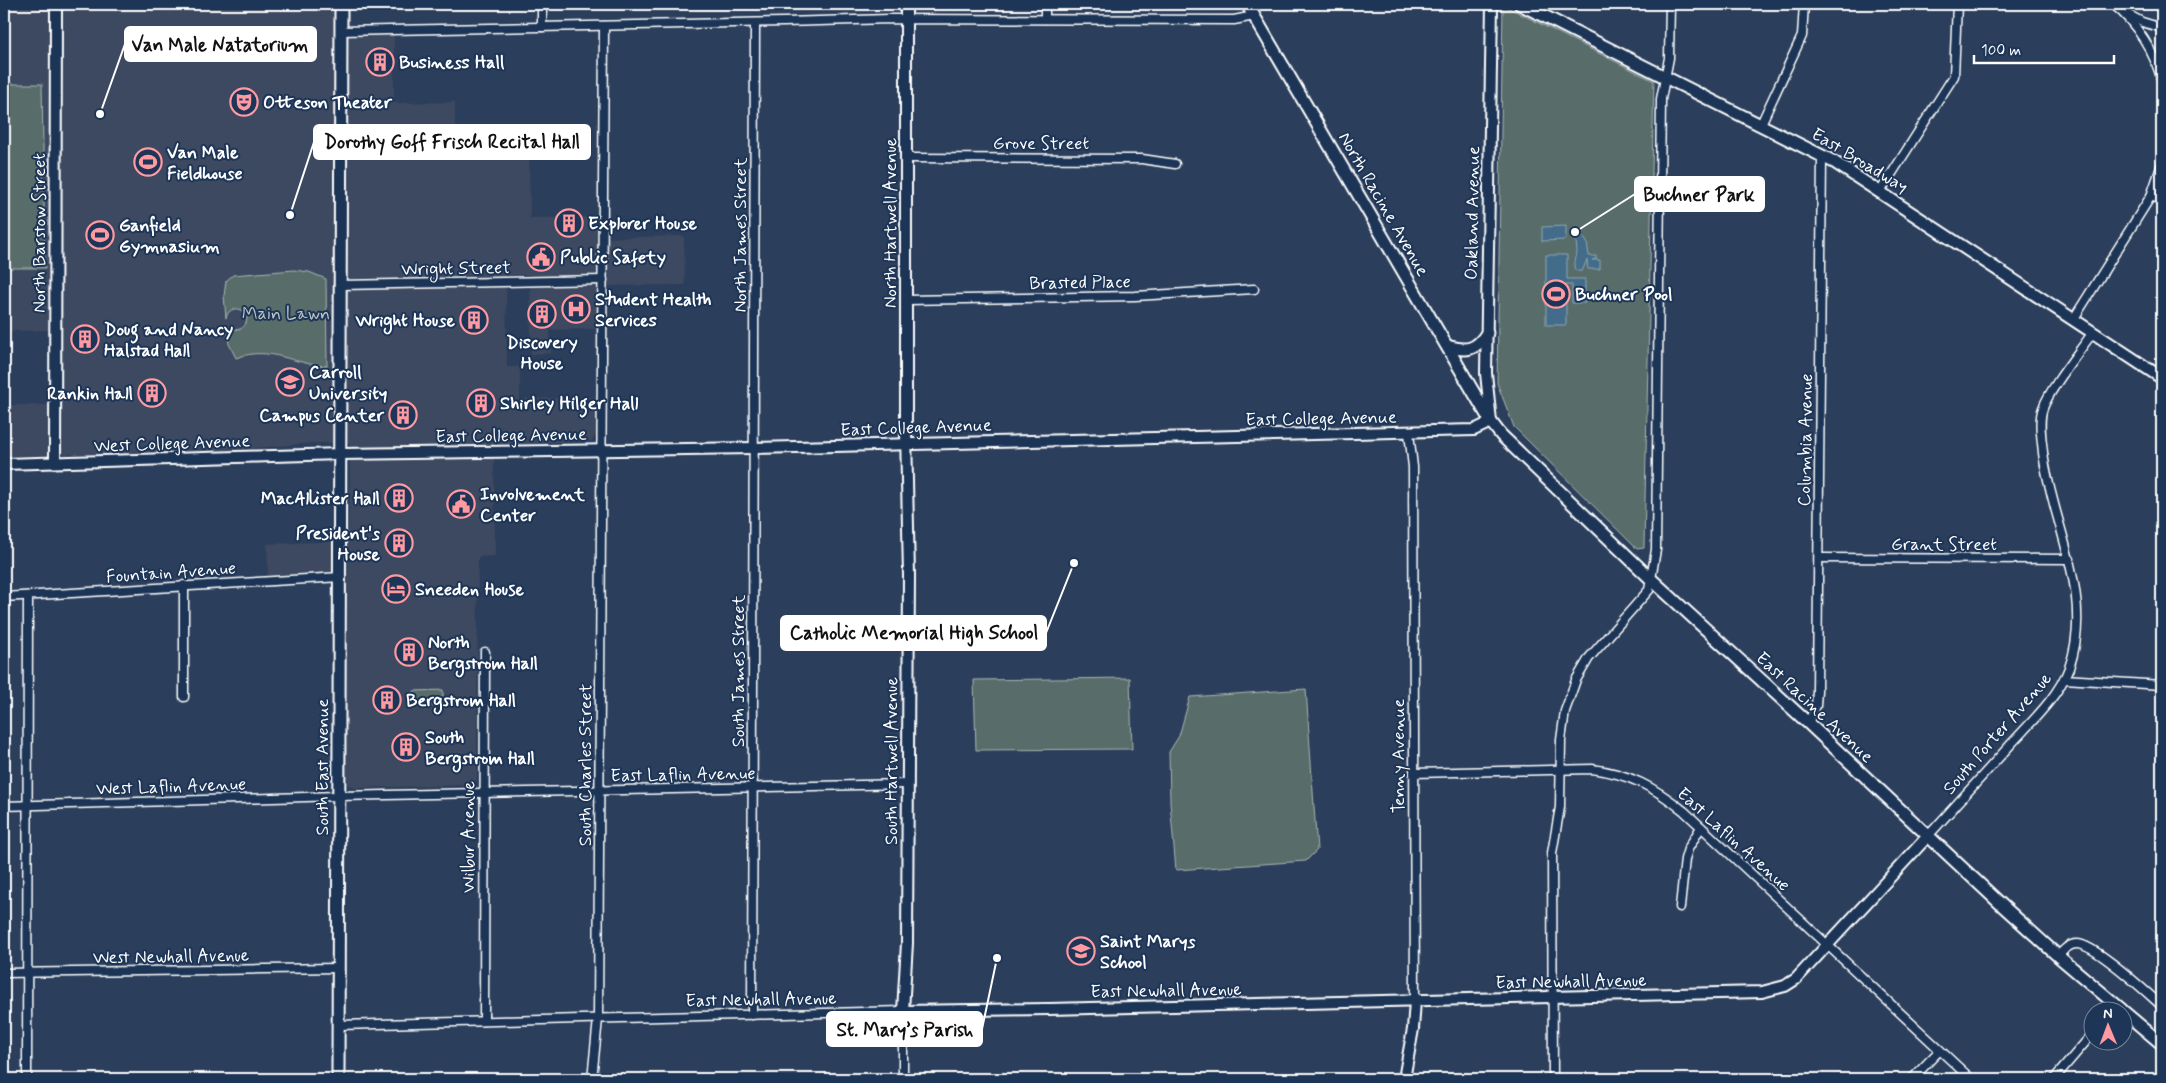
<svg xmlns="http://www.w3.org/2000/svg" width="2166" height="1083" font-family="Mynerve,sans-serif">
	<rect width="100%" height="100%" fill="#2b3e5b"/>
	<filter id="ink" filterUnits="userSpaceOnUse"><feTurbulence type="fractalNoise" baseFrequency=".02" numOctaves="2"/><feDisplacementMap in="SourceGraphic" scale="10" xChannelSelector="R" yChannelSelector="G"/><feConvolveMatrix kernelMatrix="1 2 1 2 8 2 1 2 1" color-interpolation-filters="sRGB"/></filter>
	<g filter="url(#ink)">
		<path fill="#3c4960" d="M4,4h329v31h61v68l61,-1v42h74l1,74 67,-1v21l87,-2 1,49 -88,1v43l-47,1 1,23 -20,1 -1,-79h-24l1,92h13v32l76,-2v38l-4,6 -98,4 1,111 -17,1 -1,219 -1,6 -4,3 -117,3 -7,-3 -2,-5 1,-205 -79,1 -1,-32 80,-3 3,-50v-48h-38l-77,7 -231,6v-51h57l-1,-75 -56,1z"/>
		<g fill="#586d69" stroke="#acb6b4">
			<path d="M1503,5l151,76 -10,467 -7,1 -123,-122 -17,-44z"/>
			<path d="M4,84h38l3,184h-41z"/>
			<path d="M294,270l15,2 17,7 1,87c-33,-1 -57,-21 -91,-8l-7,-14 -2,-14 2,-3c9,6 18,1 18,-10l-5,-7c-8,-3 -14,0 -16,8l-2,-22 2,-15 7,-6z"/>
			<path d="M1130,678l2,71 -156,1 -2,-70z"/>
			<path d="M1306,689l11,161 -11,11 -130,9 -6,-68 -1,-50 10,-16 11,-39z"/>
			<path d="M443,690v16h-29v-15z"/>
		</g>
		<g fill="#426c89" stroke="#8ea7b8">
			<path d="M1566,226v14l-24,1v-14z"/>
			<path d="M1583,237l4,5 2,14h7v3l-4,1h8v9h-12l-1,-9 -5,11h-5l-3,-3 3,-16 -1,-11 2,-3z"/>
			<path d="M1546,255h21v24h18v24h-13v-18h-6v40h-20z"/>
		</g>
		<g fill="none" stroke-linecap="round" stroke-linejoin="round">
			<g stroke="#fff" stroke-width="11">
				<g id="minor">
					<path d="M542,4v23"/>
					<path d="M2113,4c24,20 42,48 49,78"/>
					<path d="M2129,15l13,7 20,6"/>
					<path d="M1045,19v-15"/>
					<path d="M341,31l443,-9 106,-3 344,1 20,-4"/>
					<path d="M1761,124l41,-88 2,-32"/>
					<path d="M906,158l236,1 33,5"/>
					<path d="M1880,192l74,-116 3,-72"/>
					<path d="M2151,196l11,4"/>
					<path d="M340,285l263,-5"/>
					<path d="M906,300l229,-4 119,-7"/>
					<path d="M2073,320l78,-124 11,-32"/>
					<path d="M1409,433l4,34 2,534"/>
					<path d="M1819,558l251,1"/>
					<path d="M184,585v112"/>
					<path d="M4,597l337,-20"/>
					<path d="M2064,679l98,6"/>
					<path d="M1808,723l8,-17 1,-15 5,-535"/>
					<path d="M1414,773l178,-4c38,5 62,18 92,42l287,268"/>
					<path d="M4,806l335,-10 568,-12"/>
					<path d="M1928,836c28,-31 56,-62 84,-93 20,-22 46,-46 57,-75 26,-73 -17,-144 -26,-215 -1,-13 -5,-32 0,-45 7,-20 37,-57 50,-76"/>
					<path d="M1680,907l5,-48 3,-10 13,-22"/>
					<path d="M2058,956c5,-5 10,-12 19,-12 18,0 69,48 85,62"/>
					<path d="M4,973l335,-5"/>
					<path d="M752,1015l3,-992"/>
					<path d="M484,1021l1,-369"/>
					<path d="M339,1025l564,-14v68"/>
					<path d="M27,1079l1,-483"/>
					<path d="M592,1079l6,-60 6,-993"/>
					<path d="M1553,1079l-1,-226 8,-46 1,-67 4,-29 11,-31 13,-22 60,-68 7,-40 5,-451 8,-41 1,-54"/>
					<path d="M1912,1079l28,-29"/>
					<path d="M2054,1079l40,-47"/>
				</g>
			</g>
			<g stroke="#fff" stroke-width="14">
				<g id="tertiary">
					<path d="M906,4v428l3,143 -2,368 -4,68 146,-2 713,-17 23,-6 11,-7 132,-143"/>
					<path d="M55,462l1,-458"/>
					<path d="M4,464l337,-10 413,-6 720,-18 17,-8 -5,-49 6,-369"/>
					<path d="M1404,1079l9,-50 2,-28"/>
				</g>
			</g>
			<g stroke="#fff" stroke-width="15">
				<g id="secondary">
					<path d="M1247,4l244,418 10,13 150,144 157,144 197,185 53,48 64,54"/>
					<path d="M1520,4l314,158 328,216"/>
					<path d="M1447,346c20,6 29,4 40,-13"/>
					<path d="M2124,1012l38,32"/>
					<path d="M338,1079l3,-1075"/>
				</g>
			</g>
			<use href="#minor" stroke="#1d3557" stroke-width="8"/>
			<use href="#tertiary" stroke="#1d3557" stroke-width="10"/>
			<use href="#secondary" stroke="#1d3557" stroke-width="11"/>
		</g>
	</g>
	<defs>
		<g id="building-ring" transform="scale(1.4375)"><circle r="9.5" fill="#1d3557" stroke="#ff9aa2" stroke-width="1.5"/><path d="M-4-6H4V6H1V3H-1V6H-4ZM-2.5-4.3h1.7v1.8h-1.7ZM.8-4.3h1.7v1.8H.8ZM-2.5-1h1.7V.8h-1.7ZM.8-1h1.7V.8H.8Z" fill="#ff9aa2"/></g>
		<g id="theatre-ring" transform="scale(1.4375)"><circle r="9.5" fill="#1d3557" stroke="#ff9aa2" stroke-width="1.5"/><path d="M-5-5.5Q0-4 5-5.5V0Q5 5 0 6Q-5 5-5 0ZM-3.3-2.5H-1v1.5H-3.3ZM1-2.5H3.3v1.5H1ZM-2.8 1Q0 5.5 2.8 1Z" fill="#ff9aa2"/></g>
		<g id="stadium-ring" transform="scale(1.4375)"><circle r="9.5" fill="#1d3557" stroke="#ff9aa2" stroke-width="1.5"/><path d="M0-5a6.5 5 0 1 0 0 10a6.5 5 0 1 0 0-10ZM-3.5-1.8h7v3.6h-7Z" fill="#ff9aa2"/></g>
		<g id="civic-ring" transform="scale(1.4375)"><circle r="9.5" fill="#1d3557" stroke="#ff9aa2" stroke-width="1.5"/><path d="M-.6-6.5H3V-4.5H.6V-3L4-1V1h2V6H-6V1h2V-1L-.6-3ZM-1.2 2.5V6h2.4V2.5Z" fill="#ff9aa2"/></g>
		<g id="hospital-ring" transform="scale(1.4375)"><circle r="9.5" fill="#1d3557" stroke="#ff9aa2" stroke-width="1.5"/><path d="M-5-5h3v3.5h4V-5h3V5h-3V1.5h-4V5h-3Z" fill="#ff9aa2"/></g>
		<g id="university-ring" transform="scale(1.4375)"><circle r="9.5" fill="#1d3557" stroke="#ff9aa2" stroke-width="1.5"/><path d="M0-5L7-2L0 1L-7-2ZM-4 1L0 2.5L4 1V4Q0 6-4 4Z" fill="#ff9aa2"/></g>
		<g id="hotel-ring" transform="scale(1.4375)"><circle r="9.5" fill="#1d3557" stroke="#ff9aa2" stroke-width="1.5"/><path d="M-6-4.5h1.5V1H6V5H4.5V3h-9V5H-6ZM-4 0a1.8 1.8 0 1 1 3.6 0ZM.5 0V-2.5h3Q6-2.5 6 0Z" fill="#ff9aa2"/></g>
		<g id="school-ring" transform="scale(1.4375)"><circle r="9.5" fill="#1d3557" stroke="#ff9aa2" stroke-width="1.5"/><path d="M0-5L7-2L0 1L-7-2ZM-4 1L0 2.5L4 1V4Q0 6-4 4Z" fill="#ff9aa2"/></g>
	</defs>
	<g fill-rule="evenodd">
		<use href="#building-ring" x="380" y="62"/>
		<use href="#theatre-ring" x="244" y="102"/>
		<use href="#stadium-ring" x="148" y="162"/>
		<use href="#building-ring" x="569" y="223"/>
		<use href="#stadium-ring" x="100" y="235"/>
		<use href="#civic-ring" x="541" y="257"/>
		<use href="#stadium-ring" x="1556" y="294"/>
		<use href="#hospital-ring" x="576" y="309"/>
		<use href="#building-ring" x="542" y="314"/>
		<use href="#building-ring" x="474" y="320"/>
		<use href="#building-ring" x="85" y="339"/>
		<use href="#university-ring" x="290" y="382"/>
		<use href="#building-ring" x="152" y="393"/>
		<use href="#building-ring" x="481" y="403"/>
		<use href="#building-ring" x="403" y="415"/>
		<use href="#building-ring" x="399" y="498"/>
		<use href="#civic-ring" x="461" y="504"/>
		<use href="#building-ring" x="399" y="543"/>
		<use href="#hotel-ring" x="396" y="589"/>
		<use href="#building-ring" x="409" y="652"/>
		<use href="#building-ring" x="387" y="700"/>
		<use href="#building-ring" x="406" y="747"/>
		<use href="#school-ring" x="1081" y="951"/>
	</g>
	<g text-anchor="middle" stroke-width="4" stroke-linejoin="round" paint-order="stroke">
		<g font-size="18" font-weight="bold" fill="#fff" stroke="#1d3557" text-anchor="start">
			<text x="399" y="68">Business Hall</text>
			<text x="263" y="108">Otteson Theater</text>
			<text x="167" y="158">Van Male<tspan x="167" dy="21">Fieldhouse</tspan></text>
			<text x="588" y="229">Explorer House</text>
			<text x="119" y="231">Ganfield<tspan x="119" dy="21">Gymnasium</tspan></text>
			<text x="560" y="263">Public Safety</text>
			<text x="1575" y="300">Buchner Pool</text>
			<text x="595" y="305">Student Health<tspan x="595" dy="21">Services</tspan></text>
			<text x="455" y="326" text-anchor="end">Wright House</text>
			<text x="104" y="335">Doug and Nancy<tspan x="104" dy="21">Halstad Hall</tspan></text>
			<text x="542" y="348" text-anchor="middle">Discovery<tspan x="542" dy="21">House</tspan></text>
			<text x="309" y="378">Carroll<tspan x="309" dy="21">University</tspan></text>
			<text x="133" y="399" text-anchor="end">Rankin Hall</text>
			<text x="500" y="409">Shirley Hilger Hall</text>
			<text x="384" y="421" text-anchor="end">Campus Center</text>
			<text x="480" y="500">Involvement<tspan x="480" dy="21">Center</tspan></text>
			<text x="380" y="504" text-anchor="end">MacAllister Hall</text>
			<text x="380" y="539" text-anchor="end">President's<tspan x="380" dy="21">House</tspan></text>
			<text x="415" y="595">Sneeden House</text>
			<text x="428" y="648">North<tspan x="428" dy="21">Bergstrom Hall</tspan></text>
			<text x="406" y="706">Bergstrom Hall</text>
			<text x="425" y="743">South<tspan x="425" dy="21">Bergstrom Hall</tspan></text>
			<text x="1100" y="947">Saint Marys<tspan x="1100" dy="21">School</tspan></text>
		</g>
		<g font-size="18" fill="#fff" stroke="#1d3557">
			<text x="1041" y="149">Grove Street</text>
			<text transform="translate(1860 160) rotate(31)" y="6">East Broadway</text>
			<text transform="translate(1384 204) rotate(60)" y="6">North Racine Avenue</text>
			<text transform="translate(1472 213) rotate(-89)" y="6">Oakland Avenue</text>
			<text transform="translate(890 223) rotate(-90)" y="6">North Hartwell Avenue</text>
			<text transform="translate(39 233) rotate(-90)" y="6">North Barstow Street</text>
			<text transform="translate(740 235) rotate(-90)" y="6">North James Street</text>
			<text transform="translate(456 268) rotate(-1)" y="6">Wright Street</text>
			<text transform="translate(1080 282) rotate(-1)" y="6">Brasted Place</text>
			<text transform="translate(1321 418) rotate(-1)" y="6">East College Avenue</text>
			<text transform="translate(916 427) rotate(-2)" y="6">East College Avenue</text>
			<text transform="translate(511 435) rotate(-1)" y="6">East College Avenue</text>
			<text transform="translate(1805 440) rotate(-89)" y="6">Columbia Avenue</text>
			<text transform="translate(172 443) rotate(-2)" y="6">West College Avenue</text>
			<text x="1944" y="550">Grant Street</text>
			<text transform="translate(171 572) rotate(-4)" y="6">Fountain Avenue</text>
			<text transform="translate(738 671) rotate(-90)" y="6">South James Street</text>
			<text transform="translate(1815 707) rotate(43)" y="6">East Racine Avenue</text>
			<text transform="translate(1997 733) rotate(-49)" y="6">South Porter Avenue</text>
			<text transform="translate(1398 756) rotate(-90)" y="6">Tenny Avenue</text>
			<text transform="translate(891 761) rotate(-90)" y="6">South Hartwell Avenue</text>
			<text transform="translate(585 765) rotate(-90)" y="6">South Charles Street</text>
			<text transform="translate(322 767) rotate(-90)" y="6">South East Avenue</text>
			<text transform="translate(683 774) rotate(-1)" y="6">East Laflin Avenue</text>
			<text transform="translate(171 786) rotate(-2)" y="6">West Laflin Avenue</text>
			<text transform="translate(468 837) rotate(-90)" y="6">Wilbur Avenue</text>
			<text transform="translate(1734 839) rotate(42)" y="6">East Laflin Avenue</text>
			<text transform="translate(171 956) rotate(-1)" y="6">West Newhall Avenue</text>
			<text transform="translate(1571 981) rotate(-1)" y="6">East Newhall Avenue</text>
			<text transform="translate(1166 990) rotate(-1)" y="6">East Newhall Avenue</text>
			<text transform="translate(761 999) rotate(-1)" y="6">East Newhall Avenue</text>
		</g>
		<g font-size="18" fill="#bcc5c3" stroke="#1d3557">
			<text x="286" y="319">Main Lawn</text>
		</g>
	</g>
	<path fill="none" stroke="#fff" stroke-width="2" d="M100 114L125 44M290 215L314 142M1575 232L1635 194M1074 563L1046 633M997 958L982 1029"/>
	<g fill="#fff" stroke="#1d3557" stroke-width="2">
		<circle cx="100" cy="114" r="5"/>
		<circle cx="290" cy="215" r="5"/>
		<circle cx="1575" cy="232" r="5"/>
		<circle cx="1074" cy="563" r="5"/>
		<circle cx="997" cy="958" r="5"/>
	</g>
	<g fill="#fff" stroke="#fff" stroke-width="2">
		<rect x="125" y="27" width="191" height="34" rx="5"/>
		<rect x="314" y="125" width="276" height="34" rx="5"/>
		<rect x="1635" y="177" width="129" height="34" rx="5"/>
		<rect x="781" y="616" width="265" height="34" rx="5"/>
		<rect x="827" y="1012" width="155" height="34" rx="5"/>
	</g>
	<g font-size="19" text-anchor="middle" font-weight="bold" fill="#111">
		<text x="220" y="51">Van Male Natatorium</text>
		<text x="452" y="148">Dorothy Goff Frisch Recital Hall</text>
		<text x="1699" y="201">Buchner Park</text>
		<text x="914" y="639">Catholic Memorial High School</text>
		<text x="905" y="1036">St. Mary’s Parish</text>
	</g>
	<rect width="2166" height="1083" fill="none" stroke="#1d3557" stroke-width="20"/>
	<rect x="10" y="10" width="2146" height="1063" fill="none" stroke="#fff" stroke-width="2" filter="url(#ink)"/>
	<g transform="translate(2108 1026) rotate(359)"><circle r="24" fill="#1d3557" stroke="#77869a"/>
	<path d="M0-4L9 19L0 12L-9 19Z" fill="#ff9aa2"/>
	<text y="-8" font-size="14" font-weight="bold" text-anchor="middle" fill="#ffffff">N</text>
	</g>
	<path d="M1974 55v8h140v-8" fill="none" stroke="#ffffff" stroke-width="2.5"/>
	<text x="1981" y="55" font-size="15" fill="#ffffff" stroke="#1d3557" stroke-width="4" paint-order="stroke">100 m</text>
</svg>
